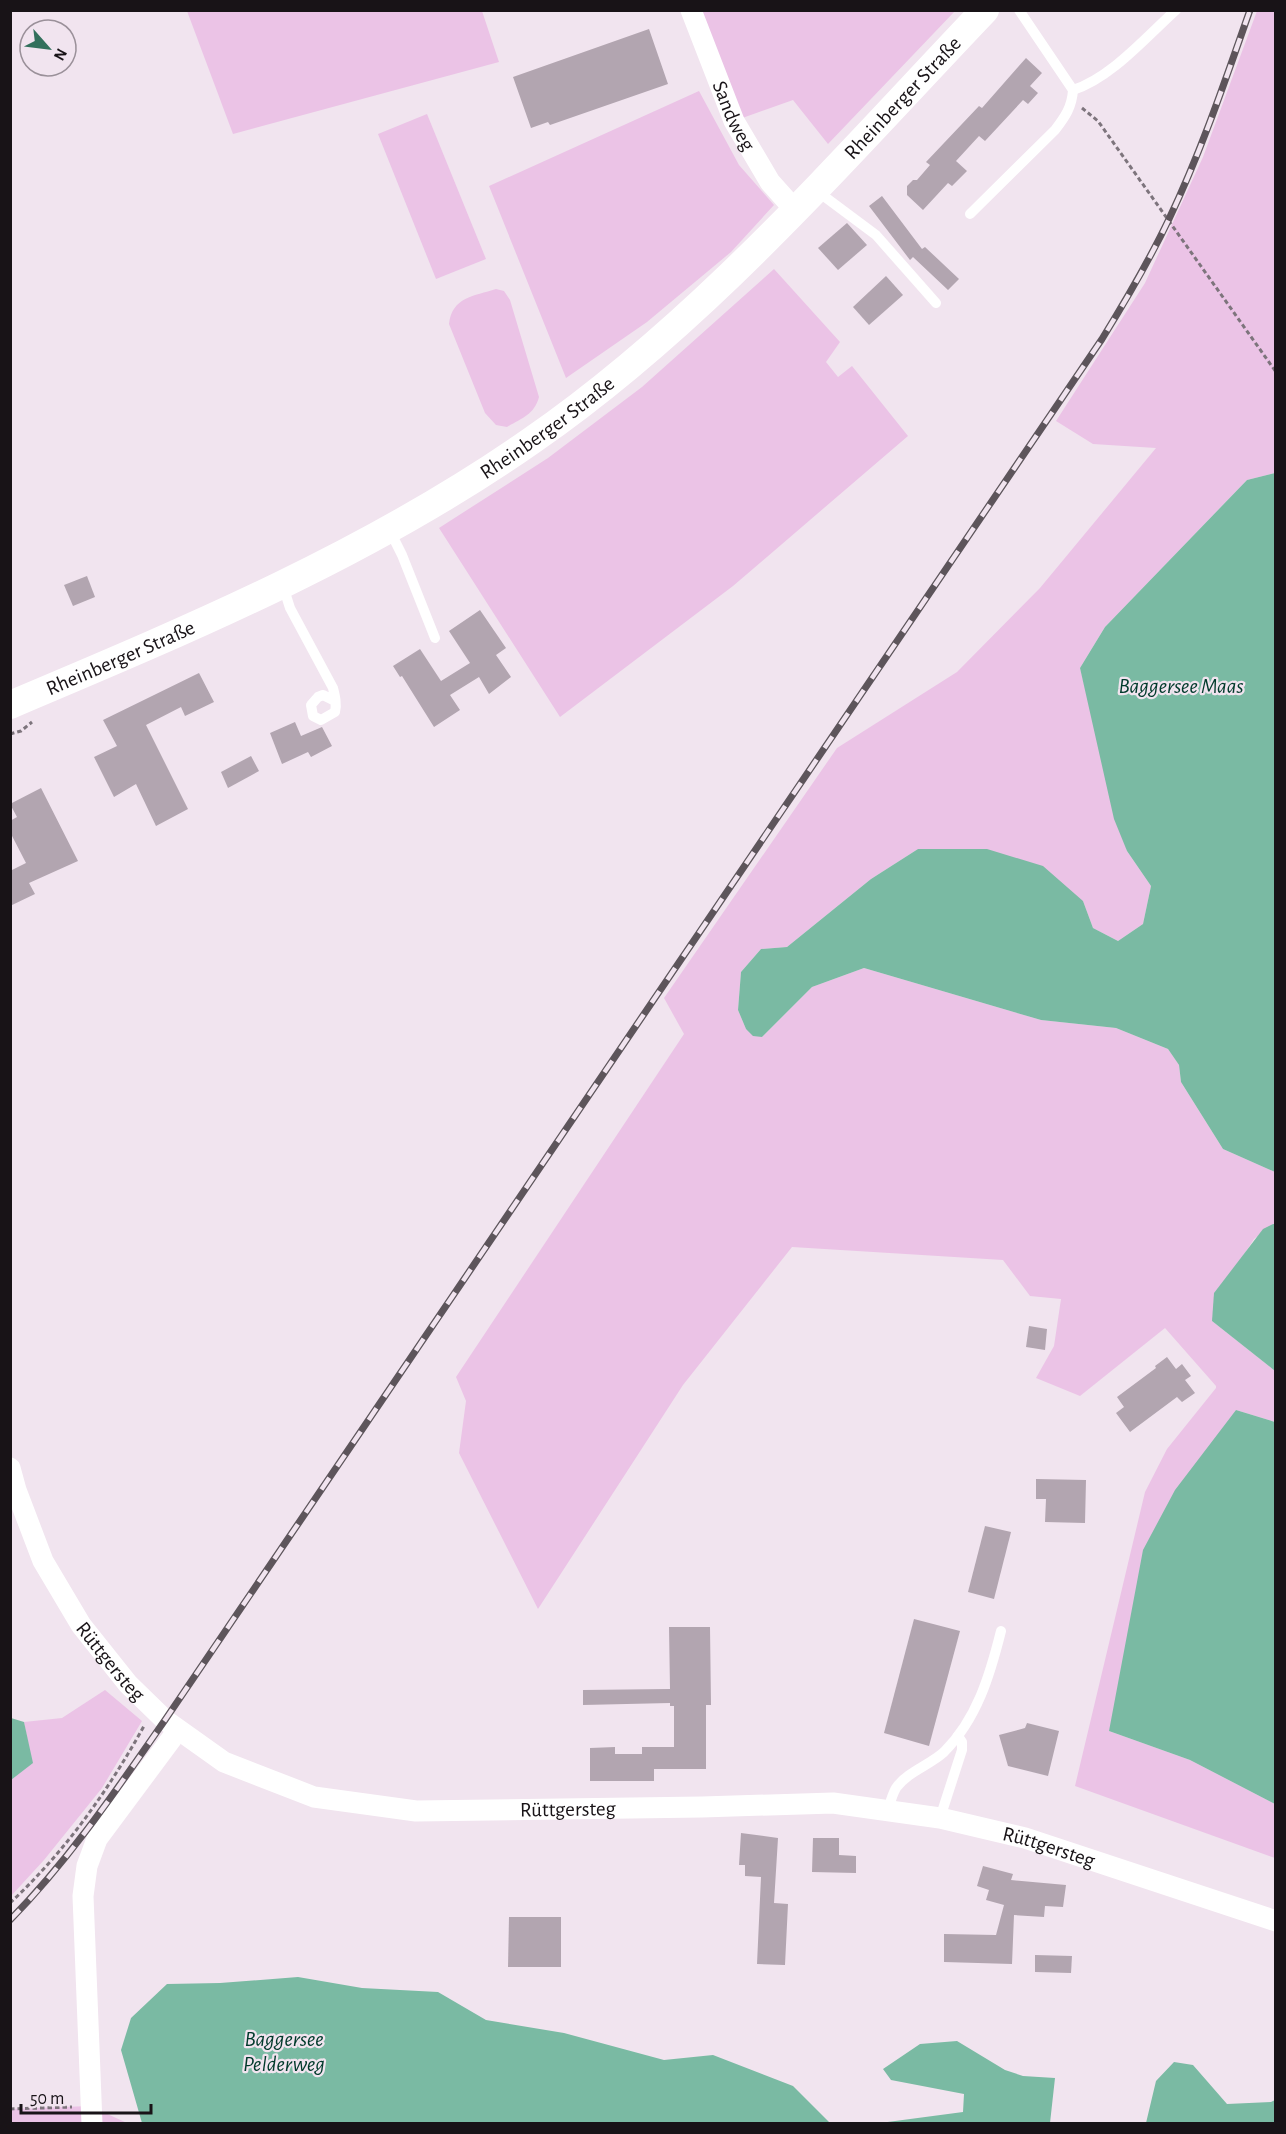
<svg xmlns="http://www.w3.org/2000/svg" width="1286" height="2134" font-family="'Alegreya Sans',sans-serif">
	<rect width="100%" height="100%" fill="#f1e4ef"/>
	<g fill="#ebc3e6">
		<path d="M187,11h295l17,51 -266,72z"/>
		<path d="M696,11h259l-127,133 -35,-44 -59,21z"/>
		<path d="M1257,11h18v462l-28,7 -142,147 -25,41 47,183 24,35 -8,38 -25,17 -25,-13 -10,-27 -165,-52 -47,30 -84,68 -26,2 -20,23 -3,38 8,19 16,8 50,-50 52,-19 177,52 75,8 52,21 11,16 2,17 42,67 52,23v52h-2l-19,15 -11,17 -31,65 63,50v51l-39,-12 -127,321 81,29 85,44v54l-200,-72 70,-294 22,-43 49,-61v-2l-51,-58 -85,68 -44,-18 18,-32 7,-47 -31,-3 -27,-36 -211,-13 -109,138 -145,224 -79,-156 7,-52 -10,-24 228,-343 -20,-36 173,-250 120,-76 83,-84 116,-140 -63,-4 -37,-23 89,-138 58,-126z"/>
		<path d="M699,91l40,74 35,40 -43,47 -84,70 -81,56 -77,-192z"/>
		<path d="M427,114l59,145 -50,20 -58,-145z"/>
		<path d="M774,269l66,73 -14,20 12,15 14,-11 56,70 -175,150 -173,131 -121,-189 109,-70 94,-71z"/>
		<path d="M496,289l8,2 6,9 29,97c-5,18 -17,21 -32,30l-11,-2 -11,-12 -36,-89c3,-27 25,-28 47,-35z"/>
		<path d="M105,1690l37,31 -40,67 -58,72 -33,36v-116l21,-17 -8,-41 38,-4z"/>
		<path d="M90,2106l37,17h-116l-1,-14z"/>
	</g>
	<g fill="#7abaa3">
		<path d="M1275,473v699l-52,-23 -42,-67 -2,-17 -11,-16 -52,-21 -75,-8 -177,-52 -52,19 -50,50 -9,-1 -7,-7 -8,-19 3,-38 20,-23 26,-2 84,-68 47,-30h69l56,17 40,35 10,27 25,13 25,-17 8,-38 -24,-35 -13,-32 -34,-151 25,-41 142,-147z"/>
		<path d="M1273,1224h3l-1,147 -63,-50 2,-28 49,-64z"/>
		<path d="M1236,1410l39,12v382l-85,-44 -81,-29 34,-181 32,-60z"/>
		<path d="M11,1718l13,4 9,41 -22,17z"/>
		<path d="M298,1977l64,11 76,4 48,28 78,13 100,27 49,-5 80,31 37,37h-688l-21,-73 10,-32 36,-34 53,-1z"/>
		<path d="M957,2041l48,29 18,6 32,2 -5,45h-170l83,-11 1,-18 -73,-14 -8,-11 37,-25z"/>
		<path d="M1174,2062l19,3 34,39 44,-2 4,-2v23h-129l10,-42z"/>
	</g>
	<g fill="#b2a5b0">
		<path d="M649,29l19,55 -118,41 -2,-3 -17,6 -18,-51z"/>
		<path d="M1026,58l16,15 -12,13 8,7 -10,11 -5,-4 -38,41 -6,-5 -23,25 11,10 -15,15 -4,-3 -25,27 -16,-15v-9l6,-6h4l13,-15 -4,-3 53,-56 3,2z"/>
		<path d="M882,196l40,53 3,-2 34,32 -11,11 -35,-33 -3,3 -41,-54z"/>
		<path d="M847,223l20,22 -29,25 -20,-22z"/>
		<path d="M886,276l17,19 -34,30 -16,-18z"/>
		<path d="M87,576l8,21 -22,9 -9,-21z"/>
		<path d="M480,610l26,38 -10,7 15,22 -22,17 -10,-17 -29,18 10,15 -26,17 -32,-51 -2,1 -7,-11 27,-17 21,32 29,-18 -21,-32z"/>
		<path d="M199,673l15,29 -29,14 -4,-9 -35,18 42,84 -32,17 -20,-42 -22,13 -20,-40 23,-11 -14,-26z"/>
		<path d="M295,722l6,14 21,-9 10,19 -21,11 -3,-5 -26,12 -12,-31z"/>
		<path d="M251,756l8,15 -31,17 -7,-16z"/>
		<path d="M41,788l37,73 -49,22 6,11 -25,12v-35l16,-8 -16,-31v-11l7,-4 -7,-13z"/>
		<path d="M1029,1326l18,3 -2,21 -19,-3z"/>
		<path d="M1167,1357l9,12 6,-5 9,12 -6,4 10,13 -13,9 -5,-5 -47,35 -14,-19 8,-6 -7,-10 39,-29 -1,-2z"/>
		<path d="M1036,1479l50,1 -1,43 -40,-1 1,-23h-10z"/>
		<path d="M985,1526l26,6 -17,67 -26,-7z"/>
		<path d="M914,1619l46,12 -31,115 -45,-13z"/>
		<path d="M669,1627h41l1,78h-5v64h-52v12h-64v-33l25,-1v7h27v-7h32v-41h-4v-3l-87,2v-15l87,-1z"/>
		<path d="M1027,1723l32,8 -11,45 -40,-10 -9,-31 26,-7z"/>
		<path d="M741,1833l37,5 -4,65 14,1 -3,61 -28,-1 4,-87 -16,-1v-11h-6z"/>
		<path d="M813,1838h26v17l17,1v17l-44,-1z"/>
		<path d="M983,1866l30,8 -2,6 55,5 -3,22 -18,-1 -1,11 -30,-2 -2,49 -68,-2v-28l52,1 8,-30 -18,-5 3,-10 -12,-4z"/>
		<path d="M509,1917h52v50h-53z"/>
		<path d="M1035,1955l37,1 -1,17 -36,-1z"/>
	</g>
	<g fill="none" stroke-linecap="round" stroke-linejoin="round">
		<g stroke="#7d747c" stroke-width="3" stroke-dasharray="4.5 3" stroke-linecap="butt">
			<path d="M1082,108l16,13 178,251"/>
			<path d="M10,734l11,-3 11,-9"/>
			<path d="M10,1903c55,-51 98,-112 134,-177"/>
			<path d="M10,2109l62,-2"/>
		</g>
		<g stroke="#fff" stroke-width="10">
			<path d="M1073,90c38,-12 73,-53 103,-80"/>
			<path d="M817,191l59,44 60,68"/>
			<path d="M970,214l85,-84c10,-13 17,-23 18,-40l-54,-80"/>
			<path d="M390,531l12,24 33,83"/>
			<path d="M283,586l7,22 43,80c2,8 4,16 2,24l-14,8 -8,-4 -2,-11 7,-8 5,-2 12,6"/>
			<path d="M888,1810c2,-7 4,-15 8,-22 11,-16 34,-23 48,-36 33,-33 46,-77 57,-121"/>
			<path d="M940,1818l22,-68v-8l-4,-6"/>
		</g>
		<g stroke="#fff" stroke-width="21">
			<path id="s1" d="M691,10l43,111 36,61 25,28"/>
			<path id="s2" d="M10,1468l6,22 27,71 38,64 47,59 37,36 59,42 90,35 102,14 286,-4 131,-4 107,15 85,20 251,83"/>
			<path d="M92,2124l-9,-228 4,-30 10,-27 81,-109"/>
		</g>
		<path stroke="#fff" stroke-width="28" id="s3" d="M10,705c180,-76 361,-152 521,-264 172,-119 310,-280 454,-431"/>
		<g stroke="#5d555b" stroke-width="7">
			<path id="rail" d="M10,1920c60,-61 107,-131 155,-200l937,-1381c24,-39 47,-78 67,-120 32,-67 56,-138 81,-209"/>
		</g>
		<use href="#rail" stroke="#f1e4ef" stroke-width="4.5" stroke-dasharray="14" stroke-linecap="butt"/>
	</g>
	<g text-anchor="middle" stroke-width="4.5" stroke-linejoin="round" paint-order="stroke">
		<g font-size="21" fill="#181317" stroke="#f1e4ef">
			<text dy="7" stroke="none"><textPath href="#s3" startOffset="1092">Rheinberger Straße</textPath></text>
			<text dy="7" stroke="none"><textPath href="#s1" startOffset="114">Sandweg</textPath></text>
			<text dy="7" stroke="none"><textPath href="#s3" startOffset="606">Rheinberger Straße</textPath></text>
			<text dy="7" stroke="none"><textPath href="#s3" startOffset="120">Rheinberger Straße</textPath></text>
			<text dy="7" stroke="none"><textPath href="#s2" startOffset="220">Rüttgersteg</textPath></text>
			<text dy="7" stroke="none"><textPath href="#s2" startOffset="724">Rüttgersteg</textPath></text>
			<text dy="7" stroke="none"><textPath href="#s2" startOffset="1210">Rüttgersteg</textPath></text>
		</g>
		<g font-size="22" font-style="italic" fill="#003a2b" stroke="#f1e4ef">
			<text x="1181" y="693">Baggersee Maas</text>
			<text x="284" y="2046">Baggersee<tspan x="284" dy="25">Pelderweg</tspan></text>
		</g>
	</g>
	<rect width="1286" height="2134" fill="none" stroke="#181317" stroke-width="24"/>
	<g transform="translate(48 48) rotate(118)"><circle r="28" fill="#f1e4ef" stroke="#9a9099" stroke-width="1.5"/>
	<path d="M0-4.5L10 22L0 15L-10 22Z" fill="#32705c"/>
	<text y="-9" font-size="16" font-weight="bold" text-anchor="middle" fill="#181317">N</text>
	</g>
	<path d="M21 2104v9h130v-9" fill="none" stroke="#181317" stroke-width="3"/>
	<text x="30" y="2104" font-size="18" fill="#181317" stroke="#f1e4ef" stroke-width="4.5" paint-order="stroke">50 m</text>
</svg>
